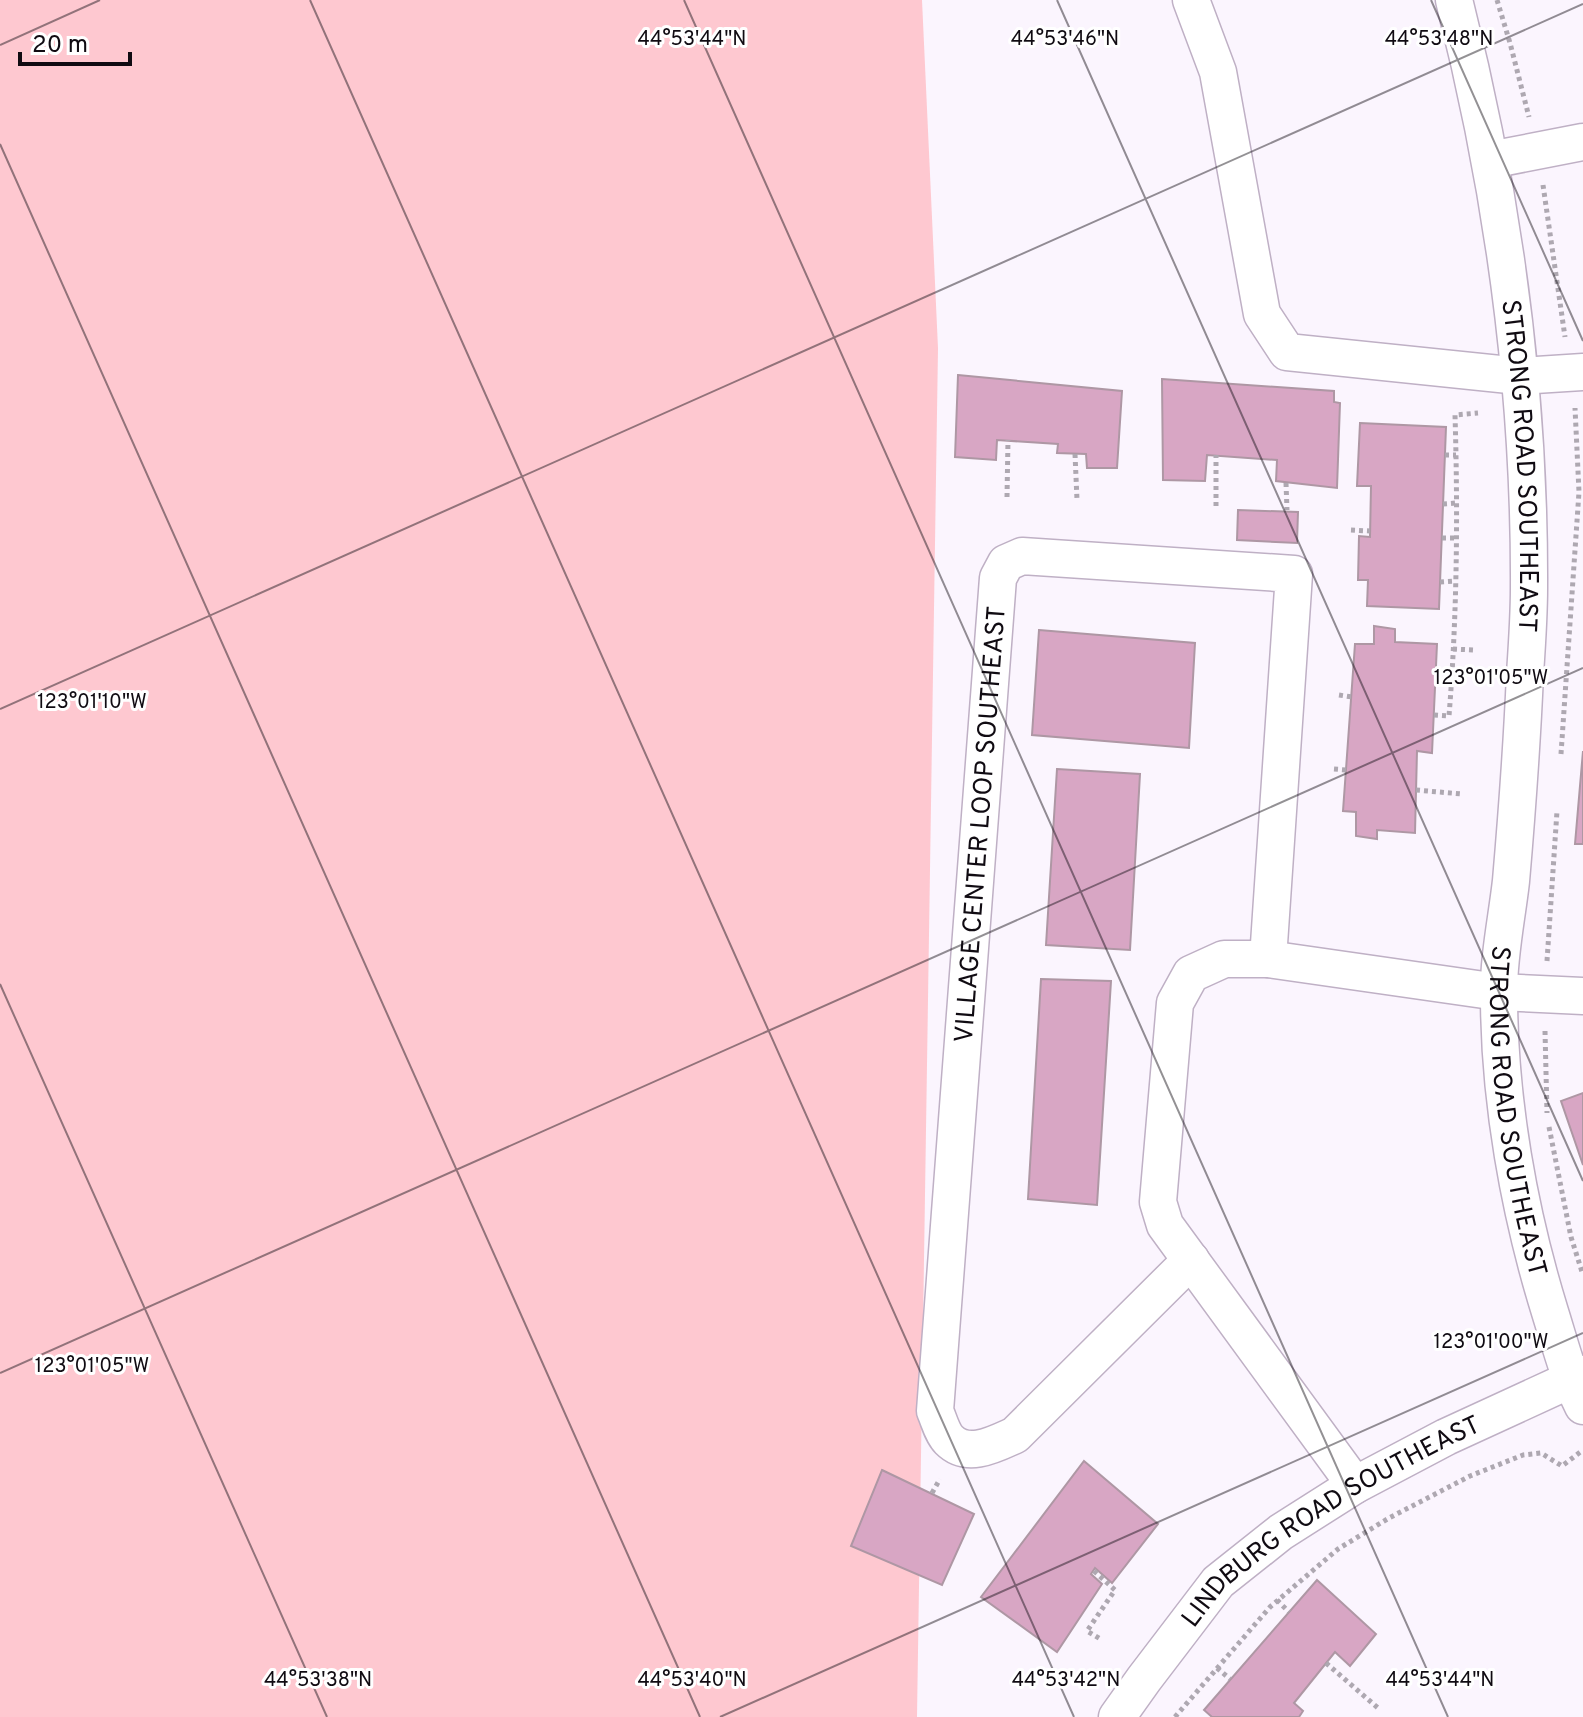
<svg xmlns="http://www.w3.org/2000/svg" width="1583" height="1717" font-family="Overpass,sans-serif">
	<rect width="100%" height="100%" fill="#fbf5fe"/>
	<path fill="#fec8d0" d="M0,0h922l16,348 -21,1369h-917z"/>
	<g fill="#d8a6c4" stroke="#ae97a4" stroke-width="2">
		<path d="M958,375l164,16 -5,77h-30l-1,-14 -29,-1 1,-9 -61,-4 -1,20 -41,-3z"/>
		<path d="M1162,379l172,12v11l6,1 -3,85 -61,-7 1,-21 -70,-5 -2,26 -42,-1z"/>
		<path d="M1360,423l86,4 -7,182 -72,-3 1,-26h-10l1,-44 11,1 1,-51h-14z"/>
		<path d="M1238,510l60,2 -1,31 -60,-3z"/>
		<path d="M1374,626l21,3v13l42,2 -5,109 -15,-2 -2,82 -38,-3v9l-21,-3v-24l-13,-1 12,-167h19z"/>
		<path d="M1039,630l156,13 -6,105 -157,-13z"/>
		<path d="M1583,751v93h-8z"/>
		<path d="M1057,769l83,5 -10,176 -84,-5z"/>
		<path d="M1041,979l70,2 -14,224 -69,-6z"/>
		<path d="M1583,1093v72l-22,-64z"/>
		<path d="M1084,1461l74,63 -46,59 -17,-15 -4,6 11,10 -45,68 -76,-55z"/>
		<path d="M882,1470l92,44 -32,71 -91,-39z"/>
		<path d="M1317,1580l59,54 -26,32 -15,-14 -41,51 9,8 -4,6h-87l-8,-7z"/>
	</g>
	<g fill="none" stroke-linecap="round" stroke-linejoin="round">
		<g stroke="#bfb0c5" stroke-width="39">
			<g id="minor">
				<path d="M1191,0l27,72 44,242 25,38 232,24 64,-4"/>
				<path id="s1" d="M1454,0c49,192 76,390 75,588 0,29 -2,57 -4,86 -3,69 -8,138 -14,207 -4,36 -13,78 -12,114 0,105 20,217 51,317 10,32 18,64 33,94"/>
				<path d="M1490,160l93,-18"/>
				<path id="s2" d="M1191,1260l-176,175c-20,9 -47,24 -66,5 -7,-7 -10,-20 -14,-29l63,-833 8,-15 16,-7 272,18 -26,385"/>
				<path d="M1355,1485l-190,-260 -7,-23 17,-199 16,-29 33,-15h44l230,33 85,4"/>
				<path id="s3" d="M1117,1717l27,-38 74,-97 63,-50 74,-47 91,-48 137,-63"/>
			</g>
		</g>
		<g stroke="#aea8b1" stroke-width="5" stroke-dasharray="4 4" stroke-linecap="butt">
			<path d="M1497,0l13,43 19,74"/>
			<path d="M1543,185l22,152"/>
			<path d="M1075,454l2,46"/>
			<path d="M1445,455h11"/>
			<path d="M1286,483l1,27"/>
			<path d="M1007,497l1,-57"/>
			<path d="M1443,504l13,-1"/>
			<path d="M1216,506v-51"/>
			<path d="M1351,530l19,1"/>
			<path d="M1442,538h13"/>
			<path d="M1440,582l15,-1"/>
			<path d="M1453,649l21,1"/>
			<path d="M1339,695l13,2"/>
			<path d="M1434,715l15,1c8,-100 9,-201 6,-301l23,-2"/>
			<path d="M1561,754l18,-262 -4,-84"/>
			<path d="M1334,769l12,1"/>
			<path d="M1416,790l46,4"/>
			<path d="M1547,961l10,-150"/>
			<path d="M1545,1031l2,82"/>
			<path d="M1549,1127l22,110 12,38"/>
			<path d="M932,1493l8,-14"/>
			<path d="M1094,1571l21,19 -28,41 15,9"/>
			<path d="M1277,1600l12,12"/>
			<path d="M1326,1663l52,45"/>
			<path d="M1217,1668l13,11"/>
			<path d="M1175,1717l95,-110 68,-58 51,-31 81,-42 53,-21 18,-2 21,13 21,-16"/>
		</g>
		<use href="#minor" stroke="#fff" stroke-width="36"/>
	</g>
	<path fill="none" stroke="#100b12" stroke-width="2" stroke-opacity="0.45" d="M310,0l764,1717M684,0l764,1717M1057,0l526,1181M1431,0l152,341M0,45l100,-45M0,144l700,1573M0,709l1583,-705M0,984l327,733M0,1373l1583,-705M720,1717l863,-384"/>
	<g text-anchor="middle" stroke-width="6" stroke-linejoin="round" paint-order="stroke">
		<g font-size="26" fill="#100b12" stroke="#fff">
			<text dy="9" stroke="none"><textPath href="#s1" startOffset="472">STRONG ROAD SOUTHEAST</textPath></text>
			<text dy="9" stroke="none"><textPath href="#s2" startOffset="940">VILLAGE CENTER LOOP SOUTHEAST</textPath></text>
			<text dy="9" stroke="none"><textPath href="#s1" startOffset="1120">STRONG ROAD SOUTHEAST</textPath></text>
			<text dy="9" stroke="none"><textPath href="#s3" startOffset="296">LINDBURG ROAD SOUTHEAST</textPath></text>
		</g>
	</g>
	<g font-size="20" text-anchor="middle" fill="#100b12" stroke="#fff" stroke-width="6" stroke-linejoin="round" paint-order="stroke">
		<text x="692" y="45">44°53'44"N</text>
		<text x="1065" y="45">44°53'46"N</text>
		<text x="1439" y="45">44°53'48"N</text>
		<text x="1491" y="684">123°01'05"W</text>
		<text x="92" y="708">123°01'10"W</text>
		<text x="1491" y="1348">123°01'00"W</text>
		<text x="92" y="1372">123°01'05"W</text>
		<text x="318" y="1686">44°53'38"N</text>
		<text x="692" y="1686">44°53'40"N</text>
		<text x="1066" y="1686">44°53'42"N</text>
		<text x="1440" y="1686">44°53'44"N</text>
	</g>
	<path d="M20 52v12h110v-12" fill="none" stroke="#100b12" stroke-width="4"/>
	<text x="32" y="52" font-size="24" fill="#100b12" stroke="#ffffff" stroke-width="6" paint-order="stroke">20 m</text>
</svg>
